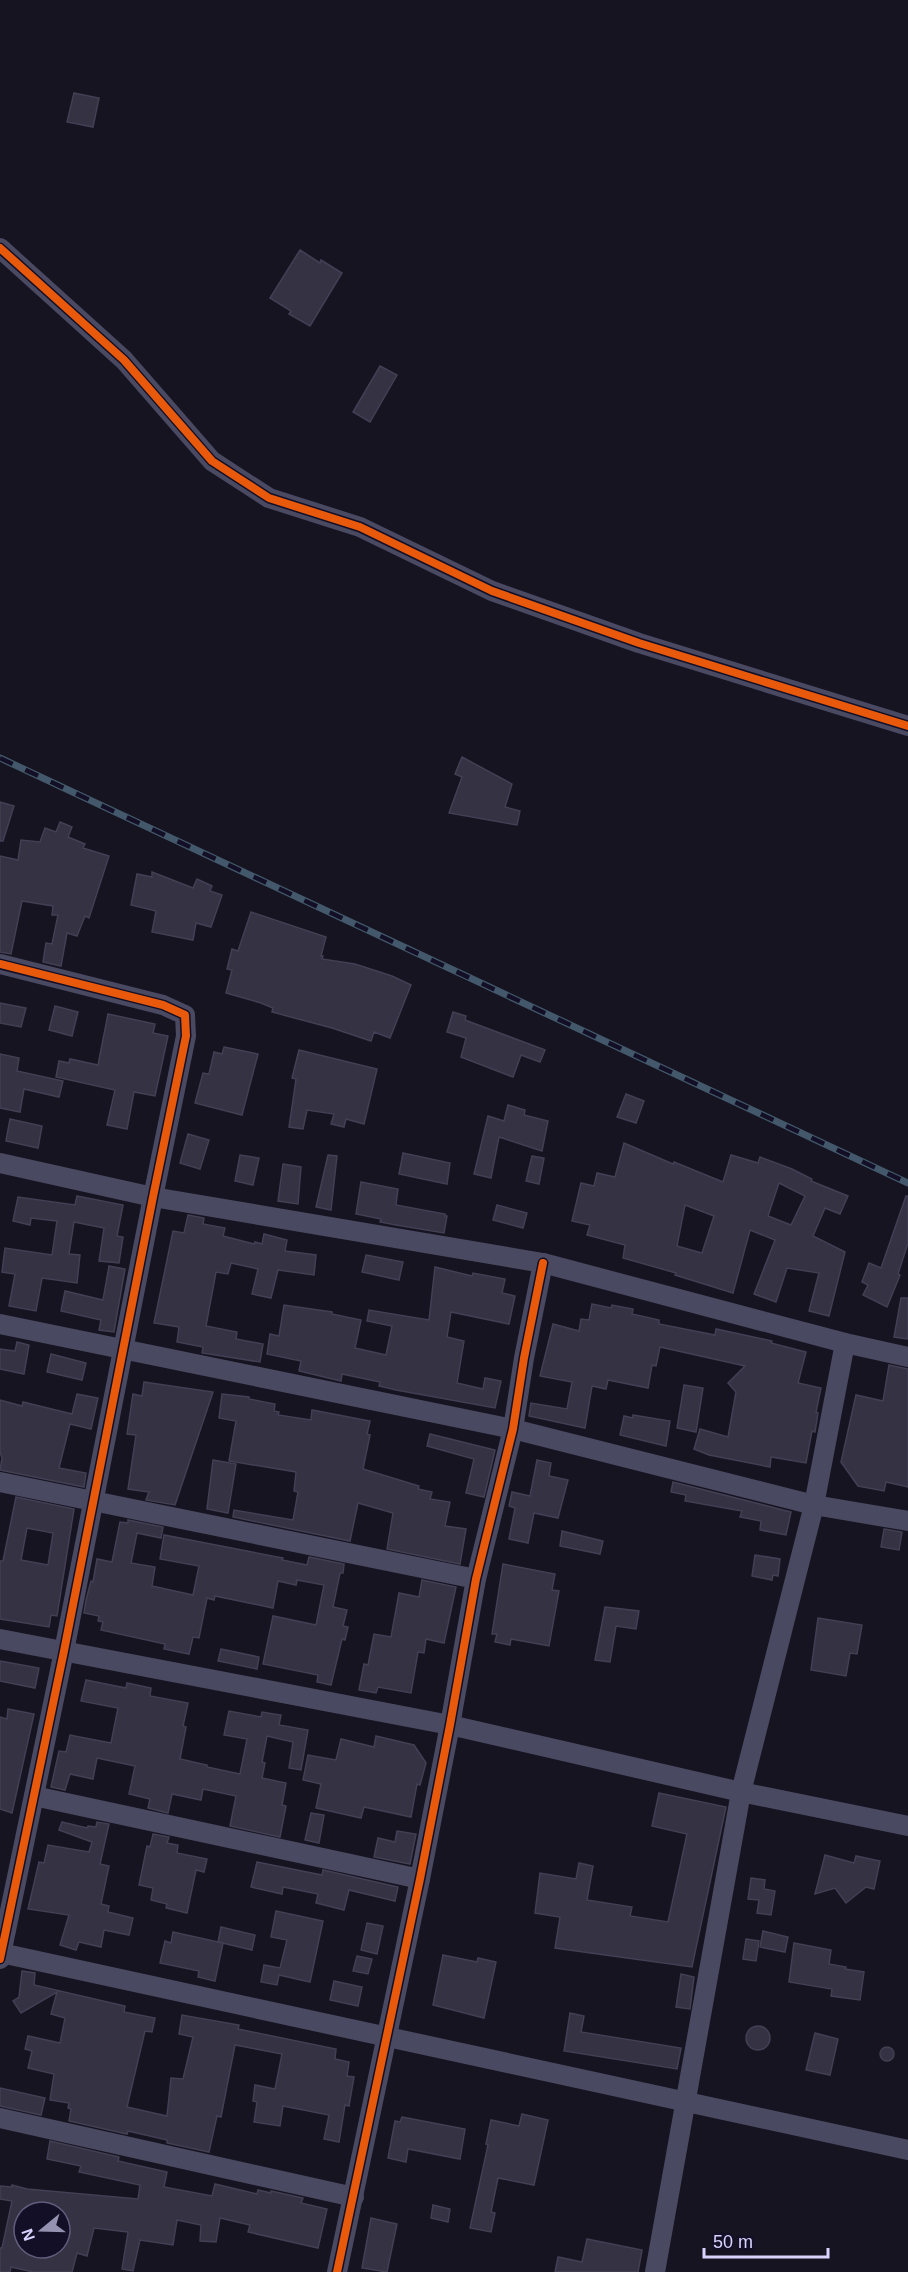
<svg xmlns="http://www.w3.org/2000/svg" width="908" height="2272" font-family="Helvetica,sans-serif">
	<rect width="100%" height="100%" fill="#161421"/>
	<g fill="#343243" stroke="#433f54" stroke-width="1.5" fill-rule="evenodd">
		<path d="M74,93l25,5 -6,29 -26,-5z"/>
		<path d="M300,250l20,13 1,-3 21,13 -32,53 -21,-12 2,-3 -21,-13z"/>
		<path d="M380,366l17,9 -27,47 -17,-10z"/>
		<path d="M462,757l50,27 -7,23 15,4 -3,14 -68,-12 13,-36 -7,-3z"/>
		<path d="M0,802l14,4 -11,35h-3z"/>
		<path d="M60,822l12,5 -4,10 17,7 -2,4 26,8 -20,62 -4,-2 -8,20 -10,-3 -6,33 -18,-4 3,-19 6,1 6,-29h-6l1,-9 -31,-5 -11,53 -11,-2v-96l18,4 3,-20 19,2 5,-14 11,4z"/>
		<path d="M152,872l41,16 4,-9 15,7 -2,5 12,4 -11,32 -15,-4 -3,17 -41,-8 4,-21 -25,-6 6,-31 15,3z"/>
		<path d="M251,912l75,25 -5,19h2l-1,3 33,5 37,12 19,9 -21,53 -16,-6 -3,9 -39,-13 -60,-16 1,-4 -12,-5 -35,-10 6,-23 -5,-1 5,-20 6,2z"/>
		<path d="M0,1003l26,5 -5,19 -21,-4z"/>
		<path d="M55,1006l23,6 -6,24 -23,-6z"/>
		<path d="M453,1012l13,4 -1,4 80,30 -5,12 -19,-7 -8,22 -52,-20 5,-19 -19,-6z"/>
		<path d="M108,1014l47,10 -2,9 15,3 -13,60 -21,-4 -7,37 -20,-4 8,-35 -59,-13 3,-16 10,2 1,-4 28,6z"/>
		<path d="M224,1047l34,7 -16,61 -47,-12 8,-30 6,1 5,-22 8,2z"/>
		<path d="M299,1050l78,19 -13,55 -18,-5 -2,8 -13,-3 3,-10 -27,-4 -4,19 -14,-2 7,-48 -4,-1z"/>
		<path d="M0,1054l19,4 -2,13 46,10 -4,16 -35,-8 -4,23 -20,-4z"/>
		<path d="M626,1094l18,7 -8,22 -19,-6z"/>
		<path d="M508,1105l17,5 -1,5 24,6 -6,30 -43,-14 -8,41 -17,-4 14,-58 16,5z"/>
		<path d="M10,1119l32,7 -4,22 -32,-7z"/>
		<path d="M188,1134l21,6 -9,29 -20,-6z"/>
		<path d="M624,1143l49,21 1,-2 49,20 8,-27 27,8 2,-6 32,12 20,10 -1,2 37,15 -8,18 -15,-6 -12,28 32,16 -16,64 -20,-5 10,-38 -32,-5 -11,34 -22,-8 21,-54 -25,-10 -17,63 -58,-18 1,-2 -53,-15 2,-13 -38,-10 3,-10 -18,-4 9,-38 13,3 3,-13 18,4zM779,1183l26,13 -14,29 -23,-9zM685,1205l29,11 -12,37 -25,-7z"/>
		<path d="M403,1153l47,10 -3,21 -48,-10z"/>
		<path d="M240,1155l19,3 -6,27 -18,-4z"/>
		<path d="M328,1155l9,1 -6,54 -15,-3z"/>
		<path d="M532,1156l12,2 -5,26 -13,-3z"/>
		<path d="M283,1164l18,3 -3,37 -20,-3z"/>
		<path d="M361,1182l37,7 -2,16 49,9v2h2l-3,17 -48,-8 -16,-3 1,-3 -25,-5z"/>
		<path d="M77,1196l46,9 -6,31 6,1 -4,26 -20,-2 5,-33 -30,-6 -5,32 11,1 -3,28 -35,-5 -6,33 -27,-5 6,-32 -13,-2 3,-24 47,7 5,-34 -26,-3 -1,7 -17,-4 5,-24 57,8z"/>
		<path d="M906,1196h2v47l-10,31 2,1 -13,32 -24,-12 5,-10 -6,-3 7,-19 12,5z"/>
		<path d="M497,1205l30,8 -4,15 -30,-8z"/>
		<path d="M188,1215l16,3 -1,6 22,4 -2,8 31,8 1,-2 7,2 2,-10 23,6 -2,11 31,4 -2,20 -36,-5 -7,28 -19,-4 6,-25 -27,-6 -3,11 -12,-2 -10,54 31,6 -1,7 27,5 -3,18 -58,-9 1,-6 -26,-5 2,-15 -25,-4 19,-92 11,2z"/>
		<path d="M366,1255l37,7 -4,18 -37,-8z"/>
		<path d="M109,1266l16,3 -11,63 -15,-2 2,-10 -40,-9 4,-20 38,9z"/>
		<path d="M435,1267l37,9 1,-3 32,6 -3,14 13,3 -6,28 -58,-12 -4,25 17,4 -7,42 26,6 2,-11 16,3 -6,27 -99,-18 -17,-4 1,-4 -38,-8 -1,7 -42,-10 2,-10 -34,-7 3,-20 9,2 5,-31 48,7v2l29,6 -6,28 31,7 6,-29 -25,-5 2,-11 60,10z"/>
		<path d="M901,1298h7v41l-14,-2z"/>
		<path d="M592,1304l19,4 1,-3 21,4 -1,5 27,6v4l56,11 1,-6 56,12 -1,2 35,9 -8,31 23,5 -5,24 2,1 -3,19 -3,-1 -6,32 -35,-6 -1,10 -61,-12 -15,-6 6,-20 28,8 8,-45 -8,-9 17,-17 -85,-19 -4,19 -4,-1 -4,23 -40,-8 -2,9 -14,-3 -7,42 -56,-12 2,-13 36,6 5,-27 -32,-6 13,-52 26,7 2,-12 8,1z"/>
		<path d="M17,1342l12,3 -5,29 -24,-5v-20l15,2z"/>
		<path d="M51,1354l35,9 -4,17 -35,-8z"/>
		<path d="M889,1365l19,4v118l-22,-5 -2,9 -26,-5 -17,-24 15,-67 27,6z"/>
		<path d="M144,1382l69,10 -38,113 -29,-5 3,-8 -21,-3 8,-54 -9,-1 6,-40 9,2z"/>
		<path d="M684,1385l19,3 -7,44 -19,-4z"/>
		<path d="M77,1394l21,4 -7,31 -21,-5 -11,44 27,5 -2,14 -84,-17 2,-12 -2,-6v-52l22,6 1,-4 49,12z"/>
		<path d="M222,1394l27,3v2l26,5 -1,7 5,1 -1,3 33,5 1,-10 58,11 -3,13 3,1 -7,34 56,17 -1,3 14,3 -2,7 20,3 -5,24 21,3 -6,35 -73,-15 6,-36 -35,-10 -8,38 -117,-24 1,-7 59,10 5,-28 -4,-1 2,-19 -67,-11 7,-40 -17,-3z"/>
		<path d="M633,1415l37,6 -4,25 -46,-11 4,-19 9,2z"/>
		<path d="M430,1434l65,16 -11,47 -18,-4 8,-34 -47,-13z"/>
		<path d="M213,1460l23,4 -8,49 -21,-4z"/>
		<path d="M537,1460l14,3 -2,13 19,4 -10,38 -24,-5 -6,30 -19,-4 6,-31 -6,-2 3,-14 18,4z"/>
		<path d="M673,1482l118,30 -5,23 -26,-5 1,-9 -21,-4 2,-6 -57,-10 1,-6 -15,-3z"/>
		<path d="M16,1497l58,12 -17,107 -6,-1 -2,12 -49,-8v-58h3zM27,1528l26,5 -5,32 -27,-5z"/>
		<path d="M128,1520l35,7 -2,11 -24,-5 -6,30 24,4 -3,19 41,9 6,-29 -39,-7 4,-24 119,23 -1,2 25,5 2,-8 35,7 -1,9h-3l-7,34 14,3 -4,16 5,1 -3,13 -3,-1 -11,46 -14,-3 1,-7 -55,-11 10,-48 43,9 8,-40 -27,-5 -1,5 -18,-4 -5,27 -58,-12 -1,4 -7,-2 -8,40 -6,-1 -4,17 -25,-5 1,-5 -64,-14 2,-8 -5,-1 1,-5 -15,-3 2,-13 5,-19 2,1 4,-23 15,3 8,-40 8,1z"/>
		<path d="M884,1529l18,3 -3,18 -18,-3z"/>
		<path d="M562,1531l41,10 -3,13 -40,-8z"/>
		<path d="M755,1555l25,4 -2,17 -5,-1 -1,5 -20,-4z"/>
		<path d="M503,1564l52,10 -3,16 7,1 -10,55 -38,-7 -1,6 -15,-3 2,-8h-5z"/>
		<path d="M422,1580l34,7 -12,56 -18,-4 -2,14 -6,-1 -7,41 -33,-6 -2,6 -17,-3 5,-26 4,1 6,-31 17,3 8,-44 20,4z"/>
		<path d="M605,1607l34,4 -3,18 -20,-3 -6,36 -15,-2z"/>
		<path d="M818,1618l44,7 -5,29 -7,-1 -4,23 -35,-6z"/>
		<path d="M221,1649l38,8 -2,12 -39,-8z"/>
		<path d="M0,1661l39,7 -4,20 -35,-7z"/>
		<path d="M86,1680l40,8 1,-5 24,5 -1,8 38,7 -5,23 3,1 -6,32 27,6v2l33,7 7,-35 -23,-4 5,-24 32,6 1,-5 19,3 -2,10 29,5 -7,40 -12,-2 4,-26 -26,-6 -5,26 3,1 -3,15 24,5 -4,22 4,1 -6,31 -50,-11 6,-30 -33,-7 -2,11 -29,-6 -4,19 -20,-5 2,-9 -21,-5 6,-28 -38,-8 -4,21 -23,-5 -5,16 -14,-3 8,-36 7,1 4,-17 41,8 7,-35 -37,-7z"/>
		<path d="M8,1709l26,5 -22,99 -12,-4v-92l7,2z"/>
		<path d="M376,1736l38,9 12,18 -6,22 -3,-1 -6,33 -47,-10 -3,11 -45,-10 5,-24 -18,-4 5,-25 28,5 5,-21 33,8z"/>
		<path d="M659,1793l67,14 -34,160 -137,-19 5,-31 -25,-4 5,-40 36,6 3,-16 14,3 -6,34 45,7 -2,9 38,6 19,-88 -35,-8z"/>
		<path d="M311,1813l13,2 -5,28 -14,-3z"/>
		<path d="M62,1822l25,6 1,-2 8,1 1,-5 12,2 -9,40 9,2 -8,38 8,2 -1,6 25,6 -4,17 -25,-5 -3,17 -22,-5 -3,8 -16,-5 9,-30 -41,-6 11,-47 5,1 4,-18 41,7 3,-10 -33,-12z"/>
		<path d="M397,1831l19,3 -6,30 -36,-7 4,-19 17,4z"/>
		<path d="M153,1834l16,3 -2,6 11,2 -1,8 30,6 -3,13 -8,-2 -9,43 -21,-5 1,-4 -16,-4 2,-12 -14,-3 8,-39 3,1z"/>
		<path d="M825,1855l29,8 2,-7 24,5 -6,28 -8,-2 -20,16 -11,-15 -20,6z"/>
		<path d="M257,1862l65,13 1,-5 75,17 -3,14 -46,-11 -5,20 -28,-7 2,-9 -35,-7 -1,7 -31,-7z"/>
		<path d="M751,1878l14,2 -1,9 11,2 -4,24 -14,-2 2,-13 -11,-1z"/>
		<path d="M276,1911l47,10 -13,61 -31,-7 -2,10 -16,-3 3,-17 16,3 7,-28 -16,-3z"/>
		<path d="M367,1923l16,3 -6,28 -16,-4z"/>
		<path d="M221,1927l34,8 -3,15 -34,-8z"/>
		<path d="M763,1931l25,6 -3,15 -25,-5z"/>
		<path d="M173,1932l50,11 -8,38 -17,-4 1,-6 -39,-8 5,-22 6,2z"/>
		<path d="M746,1939l13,2 -3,20 -13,-2z"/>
		<path d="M794,1943l37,7 -2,14 17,3 -1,2 19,3 -4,28 -29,-4 1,-7 -43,-7z"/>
		<path d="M443,1955l34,7 1,-4 18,4 -12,56 -51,-13z"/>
		<path d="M357,1956l15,3 -4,15 -15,-3z"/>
		<path d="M22,1971l13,2 -1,12 91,21 -1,6 31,6 -3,14 -7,-1 -18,76 40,9 4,-38 12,1 10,-42 -14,-3 3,-19 57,10 -1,4 98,20 -1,10 14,3 -2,14 7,1 -5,29 -4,-1 -6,37 -15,-3 5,-24 -46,-9 -3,20 -26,-4 3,-20 -4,-1 2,-16 20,4 7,-35 -47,-9 -14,72 -4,-1 -8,36 -42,-9v-3l-39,-9 -1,3 -58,-13 2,-12 -3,-1 1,-5 -19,-3 4,-26 -26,-6 4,-17 -7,-2 3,-13 32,7 5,-25 -14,-4 6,-22 -36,21 -8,-12 6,-4z"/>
		<path d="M681,1974l13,3 -4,32 -14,-2z"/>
		<path d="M334,1981l28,6 -4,19 -28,-6z"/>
		<path d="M570,2013l14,3 -3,16 100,16 -4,21 -113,-18z"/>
		<circle cx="758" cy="2038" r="12"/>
		<path d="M815,2033l23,6 -8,36 -24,-5z"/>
		<circle cx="887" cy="2054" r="7"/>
		<path d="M0,2088l45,10 -4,17 -41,-9z"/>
		<path d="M522,2114l26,6 -14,65 -36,-7 -7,34 4,1 -4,19 -21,-4 18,-83 -2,-1 5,-24 28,6z"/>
		<path d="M402,2117l63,12 -5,30 -52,-10 -2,13 -18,-4 7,-37 5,1z"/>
		<path d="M50,2141l69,16 -1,4 49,11 -3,15 48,9 3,-12 42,10 1,-4 13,3v-2l32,7 -2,5 26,6 -9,39 -70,-16 2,-7 -30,-7 -4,24 -16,-1 1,-16 -24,-5 -4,25 -33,-5 -7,31 -11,-2 6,-37 -34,-4 -7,28 -10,-3 -5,19h-39l-22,-5 -1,5h-10v-24h2l10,-47 -12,-2v-13l12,1v-2l15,4 111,10 2,-14 -61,-13 2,-6 -34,-7zM24,2212h36v5l7,1 -6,30h-37z"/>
		<path d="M433,2205l17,4 -2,13 -17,-4z"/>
		<path d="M371,2218l26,6 -10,48 -25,-4z"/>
		<path d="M587,2239l55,11 -4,22h-83l3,-15 24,5z"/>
	</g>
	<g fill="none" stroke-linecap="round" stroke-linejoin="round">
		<g stroke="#4a4962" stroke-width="20">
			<path d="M0,248l124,112 88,101 57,37 91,29 132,64 147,52 269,83"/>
			<path d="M0,964l163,41 22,10 1,21 -33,161 -89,454 -64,308"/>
			<path d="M0,1163l153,34 390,66 302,80 63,14"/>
			<path d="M0,1324l513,105 301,76 94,16"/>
			<path d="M0,1482l476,97"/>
			<path d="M0,1639l450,86 291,67 167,34"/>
			<path d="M34,1796l386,83"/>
			<path d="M1,1953l907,197"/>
			<path d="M0,2118l354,79"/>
			<path d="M337,2272l83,-393 30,-154 26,-146 37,-150 11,-71 19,-95"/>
			<path d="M655,2272l86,-480 73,-287 31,-162"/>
		</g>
		<g stroke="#43596b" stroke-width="7">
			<path id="rail" d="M0,758l908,425"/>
		</g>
		<use href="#rail" stroke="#130f26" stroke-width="4.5" stroke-dasharray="14" stroke-linecap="butt"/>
		<g stroke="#130f26" stroke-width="11">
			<g id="cycleway">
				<path d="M0,248l124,112 88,101 57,37 91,29 132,64 147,52 269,83"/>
				<path d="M0,964l163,41 22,10 1,21 -33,161 -89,454 -64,308"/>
				<path d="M337,2272l83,-393 30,-154 26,-146 37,-150 11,-71 19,-95"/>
			</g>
		</g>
		<use href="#cycleway" stroke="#e8590c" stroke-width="8"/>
	</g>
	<g transform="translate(42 2230) rotate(251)"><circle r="28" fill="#130f26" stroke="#625e7d" stroke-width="1.5"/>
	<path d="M0-4.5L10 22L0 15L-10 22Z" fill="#9591b1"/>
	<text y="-9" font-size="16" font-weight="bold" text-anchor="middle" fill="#d9d4ff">N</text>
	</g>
	<path d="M704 2248v9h124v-9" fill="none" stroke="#d9d4ff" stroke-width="3"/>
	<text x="713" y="2248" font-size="18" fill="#d9d4ff" stroke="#130f26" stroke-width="4.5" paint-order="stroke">50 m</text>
</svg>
